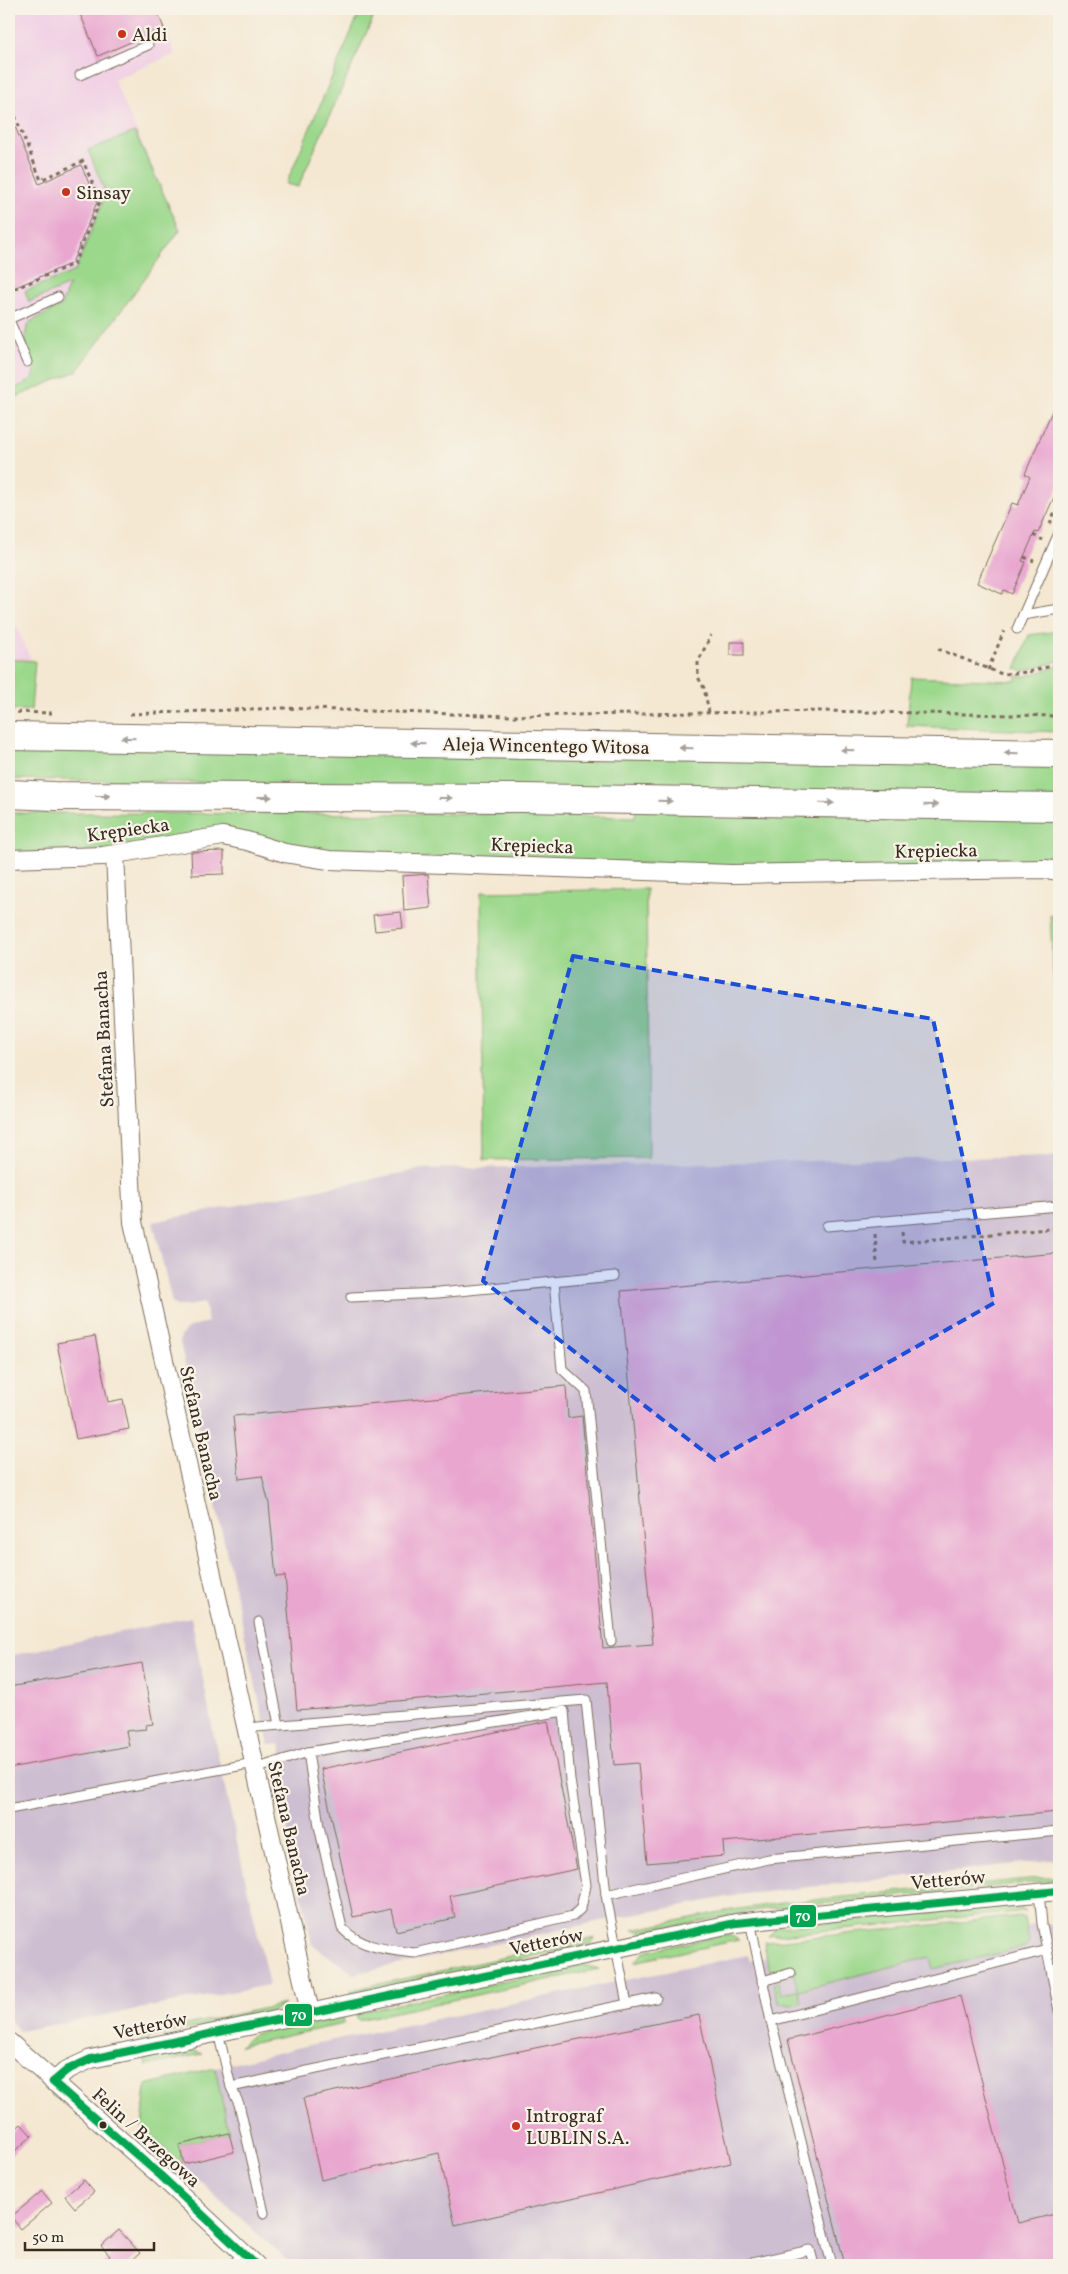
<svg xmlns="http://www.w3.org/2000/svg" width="1068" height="2274" font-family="Vollkorn,serif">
	<rect width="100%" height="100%" fill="#f7f3e8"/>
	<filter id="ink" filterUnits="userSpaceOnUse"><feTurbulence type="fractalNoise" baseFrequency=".02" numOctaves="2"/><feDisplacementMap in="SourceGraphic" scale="10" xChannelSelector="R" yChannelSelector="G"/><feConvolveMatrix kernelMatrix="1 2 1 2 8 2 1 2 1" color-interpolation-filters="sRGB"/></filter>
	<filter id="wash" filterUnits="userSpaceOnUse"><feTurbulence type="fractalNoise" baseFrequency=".0096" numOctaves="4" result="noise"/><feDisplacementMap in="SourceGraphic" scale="20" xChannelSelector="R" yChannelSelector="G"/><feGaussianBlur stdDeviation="1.12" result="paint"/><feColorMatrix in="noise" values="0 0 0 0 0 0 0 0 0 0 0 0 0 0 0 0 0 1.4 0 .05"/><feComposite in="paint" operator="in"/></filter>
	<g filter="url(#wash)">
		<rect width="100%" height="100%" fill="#f4e8d2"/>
		<g fill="#f1d0e4">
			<path d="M9,9h148l18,45 -61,26 66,150 -103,141 -68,29z"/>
			<path d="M9,609l22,51 -22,-1z"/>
		</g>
		<g fill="#cebed1">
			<path d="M1059,1156v703l-321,36 -137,26 -247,53 -42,-30 -34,-161 7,-14 -5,-25 -11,1 -89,-403 1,-6 8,-9 19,-5 -4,-19 -18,3h-10l-4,-4 -19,-80 269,-53z"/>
			<path d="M191,1617l26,135 52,233 -250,46 -10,-12v-363z"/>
			<path d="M1059,1923v342h-767l-150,-137 4,-43 163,-40 439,-90 2,6 92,-18z"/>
		</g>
		<g fill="#9cd88c" stroke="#6c8155">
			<path d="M361,9h16l-79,178 -12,-3z"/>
			<path d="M135,132l45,98 -103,141 -68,29v-10c7,-3 16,-5 21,-10 16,-13 -16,-33 0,-58l31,-16 8,-21 -40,17 -4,-11 50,-20 31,-77 -18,-44z"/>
			<path d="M1059,631v30l-35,10 -8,-2 13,-34z"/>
			<path d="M9,659l26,2 -4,49h-22z"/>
			<path d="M1059,666v66l-152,-6 4,-49 105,4 1,-5h9z"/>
			<path d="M9,746l1050,17v35l-1050,-19z"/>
			<path d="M636,809l423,9v50l-188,1 -557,-14 -78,-22 -118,16 -109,5v-41l459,1 167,3z"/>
			<path d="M646,889l3,269 -165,2 -3,-268z"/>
			<path d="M1050,915l9,3v164z"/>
			<path d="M1059,1876v4l-300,30 -115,22 -11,-2 92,-19 57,-8z"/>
			<path d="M1016,1905l10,6 -258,25 10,-9z"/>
			<path d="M1020,1916l4,2 5,24 -4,5 -92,22 -3,-12 -131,33 3,12 -12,3 -11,-3 -6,-18 5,-2 3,12 17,-4 -6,-21 -21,5 -7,-25 1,-7z"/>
			<path d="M724,1935h5l10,5 -105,22 11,-10 8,-2z"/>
			<path d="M595,1938l-5,6 -13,3 -225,47 -1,-4z"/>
			<path d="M583,1965l16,4 -241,51 -3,-7z"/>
			<path d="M285,2004l-12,7 -133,29 -1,-5z"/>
			<path d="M344,2015l-1,9 -103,22 14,-12z"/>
			<path d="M191,2049l11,5 -56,12 -2,-8z"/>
			<path d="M215,2068l14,65 -49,12 2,20 -40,-37 4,-43z"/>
		</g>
		<g id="blocks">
			<g fill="#e9a7d0">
				<path d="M78,9h78l8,19 -66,28z"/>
				<path d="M9,112l30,72 42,-19 16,37 -25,61 -63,27z"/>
				<path d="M1059,395v91l-21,47 -3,-1 -13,29 4,1 -14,32 -8,-4 -2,4 -25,-11 35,-80 6,2 12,-28 -5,-3z"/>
				<rect x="730" y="642" width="14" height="13"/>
				<path d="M224,851v23l-32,1 -1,-23z"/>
				<path d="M428,874l3,34 -27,3 -2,-35z"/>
				<path d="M401,912l2,16 -28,3 -2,-16z"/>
				<path d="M1059,1253v559l-336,30 1,14 -77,7 -9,-100 -24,2 -7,-83 -310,28 -12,-134 -9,1 -7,-73 -7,-28 -23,3 -6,-63 333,-30 2,32 14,-2 21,232 50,-4 -32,-353z"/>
				<path d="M95,1336l13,66 15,-3 6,30 -53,10 -19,-96z"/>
				<path d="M142,1663l11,61 -8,1 1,4 -20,2 3,15 -120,22v-81z"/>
				<path d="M548,1721l29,148 -127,27 5,22 -59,13 -5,-22 -38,8 -32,-148z"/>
				<path d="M960,1996l58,227 37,-9 4,18v33h-214l-57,-225z"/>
				<path d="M699,2015l32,148 -276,62 -16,-72 -118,27 -18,-82 202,-44z"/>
				<path d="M21,2124l11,12 -23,20v-21z"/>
				<path d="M229,2133l5,19 -50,12 -5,-19z"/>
				<path d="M84,2180l10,12 -19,16 -10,-12z"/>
				<path d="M42,2191l10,12 -31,26 -10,-12z"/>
				<path d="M119,2230l21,23 -13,12h-27l10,-9 -9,-10z"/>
			</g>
		</g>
	</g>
	<g filter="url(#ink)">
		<use href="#blocks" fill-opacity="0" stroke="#7c6c5d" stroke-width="1"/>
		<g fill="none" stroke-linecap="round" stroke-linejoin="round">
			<g stroke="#7c6c5d" stroke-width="11">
				<g id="lane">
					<path d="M80,75l68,-30"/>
					<path d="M9,319l49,-22"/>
					<path d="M9,320l18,42"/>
					<path d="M1023,615l36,-6"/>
					<path d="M1017,629l42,-96"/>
					<path d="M827,1226l232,-20"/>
					<path d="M554,1282l8,87 24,22 25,250"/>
					<path d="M351,1297l87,-4 177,-17"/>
					<path d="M259,1622l20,103"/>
					<path d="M564,1711l6,69 16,105 -5,23 -8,8 -158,37c-26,-3 -55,-5 -73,-25l-23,-102 -11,-74z"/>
					<path d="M246,1728l340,-28 20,195 21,109"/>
					<path d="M255,1769l53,-17"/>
					<path d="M9,1809l245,-46"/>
					<path d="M1039,1893l3,31 17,87"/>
					<path d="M606,1895l163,-36 290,-28"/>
					<path d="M750,1921l21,100 61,244"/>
					<path d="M762,1981l29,-8"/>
					<path d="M771,2021l276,-71"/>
					<path d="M218,2032l13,55 8,17 25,109"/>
					<path d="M231,2087l425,-89"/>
					<path d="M231,2265l13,-10"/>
					<path d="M743,2265l67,-15 4,15"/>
				</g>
			</g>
			<g stroke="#7c6c5d" stroke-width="20">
				<g id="street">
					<path d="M115,855l18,367 177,790"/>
					<path d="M9,859l94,-3 120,-20 24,5 38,12 44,7 402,14 315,-5 13,2"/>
					<path d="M9,2042l152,134 95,89"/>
					<path d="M53,2082l14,-12 24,-11 645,-136 116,-13 207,-19"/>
				</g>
			</g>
			<g stroke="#7c6c5d" stroke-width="30">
				<g id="primary">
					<path d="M9,736l1050,18"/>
					<path d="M9,794l45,2 468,2 537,9"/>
				</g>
			</g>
			<g stroke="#7c6c5d" stroke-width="3" stroke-dasharray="4 4" stroke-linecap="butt">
				<path d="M9,101l32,79 42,-19 17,40 -26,63 -65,27"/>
				<path d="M1050,524l9,-23"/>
				<path d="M1033,535l10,5"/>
				<path d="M1024,557l10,4"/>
				<path d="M1059,586v2"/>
				<path d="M938,649l64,25 26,-2 31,-8"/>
				<path d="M988,670l16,-39"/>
				<path d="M9,712l43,1"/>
				<path d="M709,712l-5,-24 -6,-11v-15l13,-27"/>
				<path d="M130,714l153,-6 227,8 312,-5 237,5"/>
				<path d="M902,1232l1,10 156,-14"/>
				<path d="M875,1234l2,30"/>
			</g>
			<use href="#lane" stroke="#fff" stroke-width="9"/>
			<use href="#street" stroke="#fff" stroke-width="18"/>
			<use href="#primary" stroke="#fff" stroke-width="28"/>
			<g stroke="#f7f3e8" stroke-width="11">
				<g id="bus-1">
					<path d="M53,2082l14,-12 24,-11 645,-136 323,-32"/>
					<path d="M53,2082l108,94 95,89"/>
				</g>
			</g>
			<use href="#bus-1" stroke="#00a651" stroke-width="8"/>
		</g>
		<defs><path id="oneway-solid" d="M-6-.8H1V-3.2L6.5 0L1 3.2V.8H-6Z" transform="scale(1.25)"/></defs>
		<g fill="#a79f9a">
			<use href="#oneway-solid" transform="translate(128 738) rotate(-179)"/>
			<use href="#oneway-solid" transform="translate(418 743) rotate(-179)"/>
			<use href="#oneway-solid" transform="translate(686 748) rotate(-179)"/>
			<use href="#oneway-solid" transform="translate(848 750) rotate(-179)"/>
			<use href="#oneway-solid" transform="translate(1011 753) rotate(-179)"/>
			<use href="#oneway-solid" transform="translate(103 796)"/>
			<use href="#oneway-solid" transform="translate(265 797)"/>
			<use href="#oneway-solid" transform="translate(445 798)"/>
			<use href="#oneway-solid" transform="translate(665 801) rotate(1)"/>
			<use href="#oneway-solid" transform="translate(827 803) rotate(1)"/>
			<use href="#oneway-solid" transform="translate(931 805) rotate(1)"/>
		</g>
	</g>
	<path fill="#1d4ed8" fill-opacity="0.2" stroke="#1d4ed8" stroke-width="4" stroke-dasharray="10 6" stroke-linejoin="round" d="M573,956l360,63 61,284 -279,157 -232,-179z"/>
	<g fill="#c8321e" stroke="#f7f3e8" stroke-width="2">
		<circle cx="122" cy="34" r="5"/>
		<circle cx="66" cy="192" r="5"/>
		<circle cx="516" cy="2126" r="5"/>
	</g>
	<circle fill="#3b2a1e" stroke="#f7f3e8" stroke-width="2" cx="103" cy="2125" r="4.5"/>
	<g text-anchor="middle" stroke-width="4.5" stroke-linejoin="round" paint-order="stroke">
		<g font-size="19" fill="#3b2a1e" stroke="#f7f3e8" text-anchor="start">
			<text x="132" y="41">Aldi</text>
			<text x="76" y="199">Sinsay</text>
			<text x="526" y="2122">Intrograf<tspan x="526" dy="22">LUBLIN S.A.</tspan></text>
		</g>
		<g font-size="19" fill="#3b2a1e" stroke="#f7f3e8">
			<text transform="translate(546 745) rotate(1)" y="7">Aleja Wincentego Witosa</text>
			<text transform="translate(128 829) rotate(-8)" y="7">Krępiecka</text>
			<text transform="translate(532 845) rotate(2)" y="7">Krępiecka</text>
			<text transform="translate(936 850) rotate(-1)" y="7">Krępiecka</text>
			<text transform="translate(103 1039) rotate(-93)" y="7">Stefana Banacha</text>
			<text transform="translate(202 1433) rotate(77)" y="7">Stefana Banacha</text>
			<text transform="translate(290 1828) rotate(77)" y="7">Stefana Banacha</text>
			<text transform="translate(948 1879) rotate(-5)" y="7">Vetterów</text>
			<text transform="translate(546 1941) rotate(-12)" y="7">Vetterów</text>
			<text transform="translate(150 2025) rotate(-12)" y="7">Vetterów</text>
			<text transform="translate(147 2137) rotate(42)" y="7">Felin / Brzegowa</text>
		</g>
	</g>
	<g stroke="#f7f3e8" stroke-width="2">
		<rect x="789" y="1904" width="28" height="24" rx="5" fill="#00a651"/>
		<rect x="284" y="2003" width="29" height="24" rx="5" fill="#00a651"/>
	</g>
	<g font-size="14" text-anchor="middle" font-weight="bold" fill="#fff">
		<text x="803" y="1921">70</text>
		<text x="299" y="2020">70</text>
	</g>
	<rect width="1068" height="2274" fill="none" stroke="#f7f3e8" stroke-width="30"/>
	<path d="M25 2242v8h129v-8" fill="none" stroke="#3b2a1e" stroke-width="2.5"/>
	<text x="32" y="2242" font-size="15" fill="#3b2a1e" stroke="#f7f3e8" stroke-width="4" paint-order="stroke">50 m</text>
</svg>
